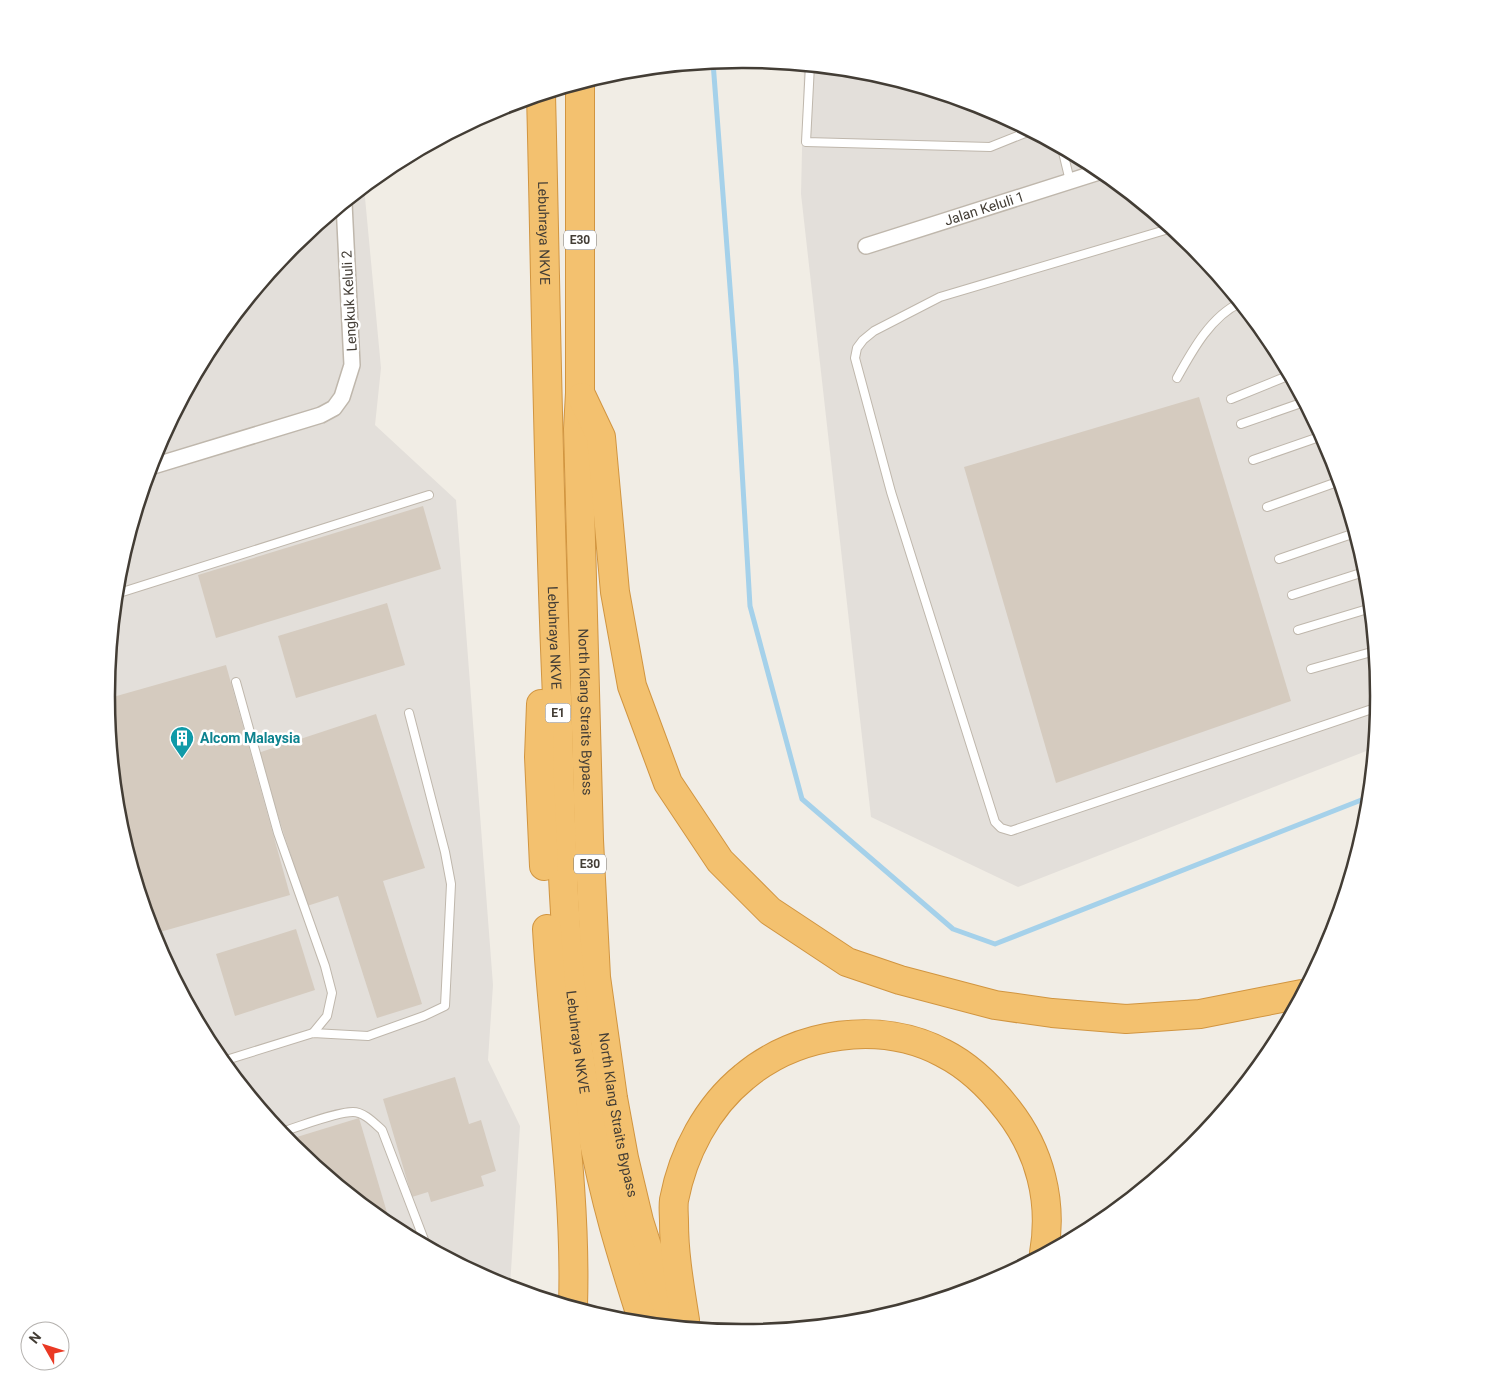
<svg xmlns="http://www.w3.org/2000/svg" width="1485" height="1391" font-family="Roboto,sans-serif">
	<rect width="100%" height="100%" fill="#f1ede5"/>
	<g fill="#e3dfda">
		<path d="M804,65l63,6 119,36 110,59 97,79 79,97 59,110 36,120 12,124 -5,52 -356,139 -147,-70 -70,-623z"/>
		<path d="M364,187l17,181 -6,57 81,75 37,485 -5,75 32,66 -10,161 -11,-3 -110,-59 -97,-79 -79,-97 -59,-110 -36,-120 -12,-124 12,-124 36,-119 59,-111 79,-96z"/>
	</g>
	<g fill="none" stroke-linecap="round" stroke-linejoin="round">
		<path stroke="#a5d1ea" stroke-width="5" d="M713,62l23,305 14,239 52,193 151,130 42,15 374,-147"/>
	</g>
	<g fill="#d5cbbf">
		<path d="M1199,397l92,304 -235,82 -92,-316z"/>
		<path d="M423,506l18,63 -225,69 -18,-63z"/>
		<path d="M387,603l18,62 -109,33 -18,-62z"/>
		<path d="M226,665l64,230 -137,39 -35,-115 -12,-120z"/>
		<path d="M376,714l49,154 -42,13 39,123 -45,14 -39,-122 -31,10 -49,-153z"/>
		<path d="M296,929l19,61 -80,26 -19,-62z"/>
		<path d="M455,1077l14,47 12,-4 15,51 -15,5 3,10 -53,16 -3,-10 -16,5 -29,-98z"/>
		<path d="M359,1118l32,108 -99,-80 -5,-6z"/>
	</g>
	<g fill="none" stroke-linecap="round" stroke-linejoin="round">
		<g stroke="#bfb7ac" stroke-width="10">
			<g id="service">
				<path d="M810,65l-4,77 184,5 40,-16"/>
				<path d="M1062,148l8,33"/>
				<path d="M1172,228l-232,69 -66,34 -11,9 -6,8 -2,10 36,134 104,330 6,6 10,3 367,-124"/>
				<path d="M1177,378c15,-27 34,-62 63,-75"/>
				<path d="M1231,399l59,-24"/>
				<path d="M1241,424l63,-22"/>
				<path d="M1253,460l69,-24"/>
				<path d="M1267,507l73,-26"/>
				<path d="M1279,559l76,-26"/>
				<path d="M116,594l313,-99"/>
				<path d="M1292,595l75,-24"/>
				<path d="M1298,630l73,-22"/>
				<path d="M1311,669l64,-18"/>
				<path d="M236,682l42,151 47,133 7,27 -5,23 -14,17"/>
				<path d="M223,1061l90,-28 55,3 56,-20 21,-10 6,-122 -6,-32 -36,-139"/>
				<path d="M281,1132c18,-5 54,-20 72,-20 11,0 21,11 29,18l44,115"/>
			</g>
		</g>
		<g stroke="#bfb7ac" stroke-width="18">
			<g id="minor">
				<path id="s1" d="M866,246l236,-75"/>
				<path d="M150,467l171,-52 13,-7 8,-11 10,-32 -8,-162"/>
			</g>
		</g>
		<g stroke="#d19540" stroke-width="30">
			<g id="motorway">
				<path id="s2" d="M580,83v310l-2,36 11,411 7,137 17,121 11,60 15,63 33,104"/>
				<path id="s3" d="M541,94c5,201 7,402 16,603 4,106 4,212 17,317 8,71 21,144 40,213 9,32 19,64 29,95"/>
				<path d="M582,397l19,40 14,155 17,94 36,97 52,78 50,50 77,51 53,18 95,25 57,8 74,6 74,-5 102,-20"/>
				<path d="M541,704l-2,53 5,109"/>
				<path d="M547,929c7,126 30,251 26,377"/>
				<path d="M685,1320c-5,-32 -11,-65 -11,-98 0,-7 -1,-15 0,-22 9,-47 33,-93 70,-123 53,-45 137,-57 199,-24 26,13 48,35 65,57 32,41 45,91 36,143"/>
			</g>
		</g>
		<use href="#service" stroke="#fff" stroke-width="8"/>
		<use href="#minor" stroke="#fff" stroke-width="15"/>
		<use href="#motorway" stroke="#f3c16f" stroke-width="28"/>
	</g>
	<defs>
		<g id="building-pin" transform="scale(1.25)"><path d="M0 17L-7.5 6A9.5 9.5 0 1 1 7.5 6Z" fill="#0f9aa8" stroke="#fff"/><path d="M-4-6H4V6H1V3H-1V6H-4ZM-2.5-4.3h1.7v1.8h-1.7ZM.8-4.3h1.7v1.8H.8ZM-2.5-1h1.7V.8h-1.7ZM.8-1h1.7V.8H.8Z" fill="#fff"/></g>
	</defs>
	<g fill-rule="evenodd">
		<use href="#building-pin" x="182" y="738"/>
	</g>
	<g text-anchor="middle" stroke-width="5" stroke-linejoin="round" paint-order="stroke">
		<g fill="#fff" stroke="#7b7772" stroke-width="1">
			<rect x="564" y="230.5" width="32" height="19" rx="4"/>
			<rect x="545.5" y="703.5" width="25" height="19" rx="4"/>
			<rect x="574" y="854.5" width="32" height="19" rx="4"/>
		</g>
		<g font-size="12" font-weight="bold" fill="#433d35">
			<text x="580" y="244">E30</text>
			<text x="558" y="717">E1</text>
			<text x="590" y="868">E30</text>
		</g>
		<g font-size="14" fill="#433d35" stroke="#fff">
			<text dy="5" stroke="none"><textPath href="#s1" startOffset="124">Jalan Keluli 1</textPath></text>
			<text dy="5" stroke="none"><textPath href="#s3" startOffset="139">Lebuhraya NKVE</textPath></text>
			<text transform="translate(349 301) rotate(-93)" y="5">Lengkuk Keluli 2</text>
			<text dy="5" stroke="none"><textPath href="#s3" startOffset="544">Lebuhraya NKVE</textPath></text>
			<text dy="5" stroke="none"><textPath href="#s2" startOffset="629">North Klang Straits Bypass</textPath></text>
			<text dy="5" stroke="none"><textPath href="#s3" startOffset="949">Lebuhraya NKVE</textPath></text>
			<text dy="5" stroke="none"><textPath href="#s2" startOffset="1034">North Klang Straits Bypass</textPath></text>
		</g>
		<g font-size="14" font-weight="bold" fill="#0d838f" stroke="#fff" text-anchor="start">
			<text x="200" y="743">Alcom Malaysia</text>
		</g>
	</g>
	<path d="M0 0H1485V1391H0ZM742 68H743A627 627 0 0 1 1370 695V697A627 627 0 0 1 743 1324H742A627 627 0 0 1 115 697V695A627 627 0 0 1 742 68Z" fill="#fff" fill-rule="evenodd"/>
	<path fill="none" stroke="#433d35" stroke-width="2.5" d="M742 68H743A627 627 0 0 1 1370 695V697A627 627 0 0 1 743 1324H742A627 627 0 0 1 115 697V695A627 627 0 0 1 742 68Z"/>
	<g transform="translate(45 1346) rotate(309)"><circle r="24" fill="#ffffff" stroke="#b4b1ae"/>
	<path d="M0-4L9 19L0 12L-9 19Z" fill="#ea3924"/>
	<text y="-8" font-size="14" font-weight="bold" text-anchor="middle" fill="#433d35">N</text>
	</g>
</svg>
